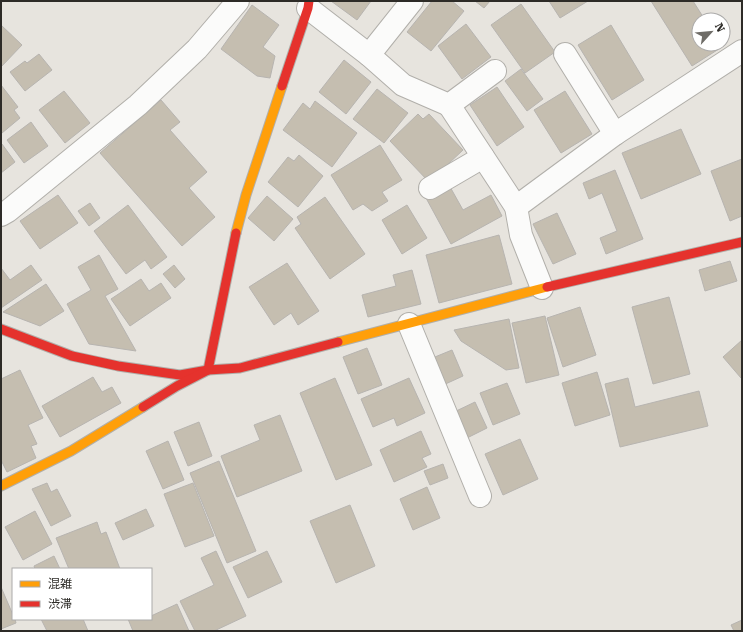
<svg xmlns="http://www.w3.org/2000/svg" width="743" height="632" font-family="'Roboto Serif','Noto Sans JP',serif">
	<rect width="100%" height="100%" fill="#e7e4de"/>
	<g fill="#c5beb0" stroke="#b7b4b0">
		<path d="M331,1h40l-14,19z"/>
		<path d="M432,1h20l12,10 -33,40 -24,-19z"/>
		<path d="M475,1h15l-6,7z"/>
		<path d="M549,1h39l-28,17z"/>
		<path d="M651,1h42l12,19h-6v24h21l2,3 -30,19z"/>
		<path d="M521,4l34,48 -30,21 -34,-48z"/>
		<path d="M252,5l27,20 -16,22 12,9 -5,22 -13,-2 -36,-27z"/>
		<path d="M466,24l25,33 -29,22 -24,-33z"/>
		<path d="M1,25l21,20 -21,22z"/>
		<path d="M611,25l33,55 -32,20 -34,-55z"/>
		<path d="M39,54l13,16 -27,21 -15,-19 15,-11 2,2z"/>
		<path d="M344,60l27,22 -25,32 -27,-22z"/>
		<path d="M521,69l22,30 -16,12 -22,-30z"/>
		<path d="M1,85l17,22 -4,3 6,8 -18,15 -1,-2z"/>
		<path d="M497,87l27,40 -27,19 -27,-41z"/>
		<path d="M377,89l31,24 -24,30 -31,-24z"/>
		<path d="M64,91l26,32 -25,20 -26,-33z"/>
		<path d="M565,91l27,43 -31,19 -27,-43z"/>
		<path d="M161,100l19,22 -10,8 37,42 -18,16 26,29 -33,29 -82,-93z"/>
		<path d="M315,101l42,32 -25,34 -49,-37 20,-27 7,6z"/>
		<path d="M418,114l5,5 6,-5 34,36 -34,32 -39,-41z"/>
		<path d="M31,122l17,24 -24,17 -17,-23z"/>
		<path d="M681,129l20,45 -60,25 -19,-46z"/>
		<path d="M2,144l13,18 -14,11v-28z"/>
		<path d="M380,145l22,35 -20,12 6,9 -16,10 -9,-7 -10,6 -22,-35z"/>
		<path d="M299,155l24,21 -25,31 -30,-25 20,-25 6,4z"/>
		<path d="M742,159v57l-12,5 -19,-50z"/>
		<path d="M615,170l28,69 -37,15 -6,-16 17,-7 -15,-38 -13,6 -6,-16z"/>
		<path d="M449,185l14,25 28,-15 11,21 -51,28 -25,-46z"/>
		<path d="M58,195l20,28 -38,26 -20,-28z"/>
		<path d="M267,196l26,23 -19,22 -26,-23z"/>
		<path d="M325,197l40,57 -35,25 -35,-51 6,-4 -4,-7z"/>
		<path d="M90,203l10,15 -11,8 -11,-15z"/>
		<path d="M128,205l39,52 -16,12 -6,-9 -19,14 -32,-43z"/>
		<path d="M407,205l20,33 -25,16 -20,-34z"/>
		<path d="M557,213l19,41 -23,10 -20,-40z"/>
		<path d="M499,235l13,49 -73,19 -13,-48z"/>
		<path d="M99,255l19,34 -13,7 31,55 -47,-7 -22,-40 24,-14 -13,-23z"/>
		<path d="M730,261l7,20 -32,10 -6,-21z"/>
		<path d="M287,263l32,48 -21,14 -7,-12 -17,12 -25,-38z"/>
		<path d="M31,265l11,15 -41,28v-40l9,12z"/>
		<path d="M174,265l11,14 -10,9 -12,-14z"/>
		<path d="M412,270l9,34 -53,13 -6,-22 34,-9 -3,-11z"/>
		<path d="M141,279l8,12 12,-8 10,15 -41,28 -19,-27z"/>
		<path d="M46,284l18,27 -24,15 -37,-14z"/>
		<path d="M669,297l21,77 -37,10 -21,-77z"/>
		<path d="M580,307l16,48 -33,12 -16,-49z"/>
		<path d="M545,316l14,59 -33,8 -14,-60z"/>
		<path d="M509,319l10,49 -13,2 -45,-29 -7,-11z"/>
		<path d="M742,340v37l-1,1 -18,-21z"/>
		<path d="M367,348l15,37 -24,9 -15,-37z"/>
		<path d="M452,350l11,26 -22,10 -11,-27z"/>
		<path d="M20,370l23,48 -15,7 9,19 -6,2 5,12 -29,14 -6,-12v-81z"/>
		<path d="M597,372l13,43 -35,11 -13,-43z"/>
		<path d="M93,377l9,15 10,-5 9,16 -61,34 -18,-31z"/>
		<path d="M335,378l37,87 -36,15 -36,-87z"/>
		<path d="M409,378l16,35 -28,13 -3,-8 -21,9 -12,-28z"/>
		<path d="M628,378l7,29 64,-16 9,35 -88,21 -15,-63z"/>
		<path d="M507,383l13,31 -27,11 -13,-32z"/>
		<path d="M475,402l12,26 -22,11 -13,-26z"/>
		<path d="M280,415l22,56 -65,26 -16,-41 39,-16 -6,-15z"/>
		<path d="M199,422l13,34 -24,10 -14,-34z"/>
		<path d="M421,431l10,23 -9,4 5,9 -33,15 -14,-32z"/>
		<path d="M520,439l18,40 -35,16 -18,-41z"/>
		<path d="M168,441l16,39 -21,9 -17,-38z"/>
		<path d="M219,461l37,90 -29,12 -37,-90z"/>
		<path d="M443,464l5,14 -18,7 -6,-14z"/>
		<path d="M47,483l4,9 6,-3 14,27 -20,10 -19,-37z"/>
		<path d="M193,483l21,53 -29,11 -21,-53z"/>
		<path d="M427,487l13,31 -27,12 -13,-31z"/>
		<path d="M350,505l25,61 -39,17 -26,-62z"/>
		<path d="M146,509l8,17 -31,14 -8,-17z"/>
		<path d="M35,511l17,33 -29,16 -18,-33z"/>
		<path d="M97,522l4,12 5,-2 14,37h-51l-13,-31z"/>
		<path d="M216,551l30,65 -32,15h-19l-15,-30 34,-16 -13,-27z"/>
		<path d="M267,551l15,31 -34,16 -15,-31z"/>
		<path d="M54,556l6,13h-25l-1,-3z"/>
		<path d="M1,587l12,28v4h2l1,4 -15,6z"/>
		<path d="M177,604l12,27h-56l-5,-12h23v-3z"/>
		<path d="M41,619h42l5,12h-41z"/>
		<path d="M742,620v11h-8l-3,-6z"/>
	</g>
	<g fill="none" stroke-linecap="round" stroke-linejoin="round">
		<g stroke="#b1afaa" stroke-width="24">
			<g id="street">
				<path d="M308,8l61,47 43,-54"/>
				<path d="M565,54l50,80"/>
				<path d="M369,55l34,30 46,20 46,-34"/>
				<path d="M449,105l67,102 5,28 21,53"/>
				<path d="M430,188l53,-31"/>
				<path d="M516,207l99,-73 127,-83"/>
				<path d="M1,215l7,-4 130,-106 59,-56 41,-48"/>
				<path d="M409,324l71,172"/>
			</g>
		</g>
		<g stroke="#b1afaa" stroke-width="11">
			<g id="slow">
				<path d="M236,233l10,-38 36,-109"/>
				<path d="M338,342l209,-55"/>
				<path d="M1,486l70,-35 72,-44"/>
			</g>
		</g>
		<g stroke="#b1afaa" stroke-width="11">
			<g id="jam">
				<path d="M282,86l26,-78 1,-7"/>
				<path d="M547,287l195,-45"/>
				<path d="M1,329l71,27 46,10 62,9 28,-5 32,-2 98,-26"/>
				<path d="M143,407l34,-21 31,-16 28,-137"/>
			</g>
		</g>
		<use href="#street" stroke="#fbfbfa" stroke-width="22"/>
		<use href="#slow" stroke="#ff9f0a" stroke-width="9"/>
		<use href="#jam" stroke="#e5322d" stroke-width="9"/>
	</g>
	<rect width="743" height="632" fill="none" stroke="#2d2b27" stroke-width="4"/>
	<rect x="12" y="568" width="140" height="52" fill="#ffffff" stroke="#abaaa9"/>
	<rect x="20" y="581" width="20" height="6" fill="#ff9f0a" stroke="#abaaa9"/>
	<text x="48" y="588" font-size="12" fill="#2d2b27">混雑</text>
	<rect x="20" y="601" width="20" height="6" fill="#e5322d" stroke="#abaaa9"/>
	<text x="48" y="608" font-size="12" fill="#2d2b27">渋滞</text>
	<g transform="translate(711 32) rotate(63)"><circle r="19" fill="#ffffff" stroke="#abaaa9"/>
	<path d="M0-3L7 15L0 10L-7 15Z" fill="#6e6c67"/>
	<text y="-6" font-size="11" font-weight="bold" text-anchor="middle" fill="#2d2b27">N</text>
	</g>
</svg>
